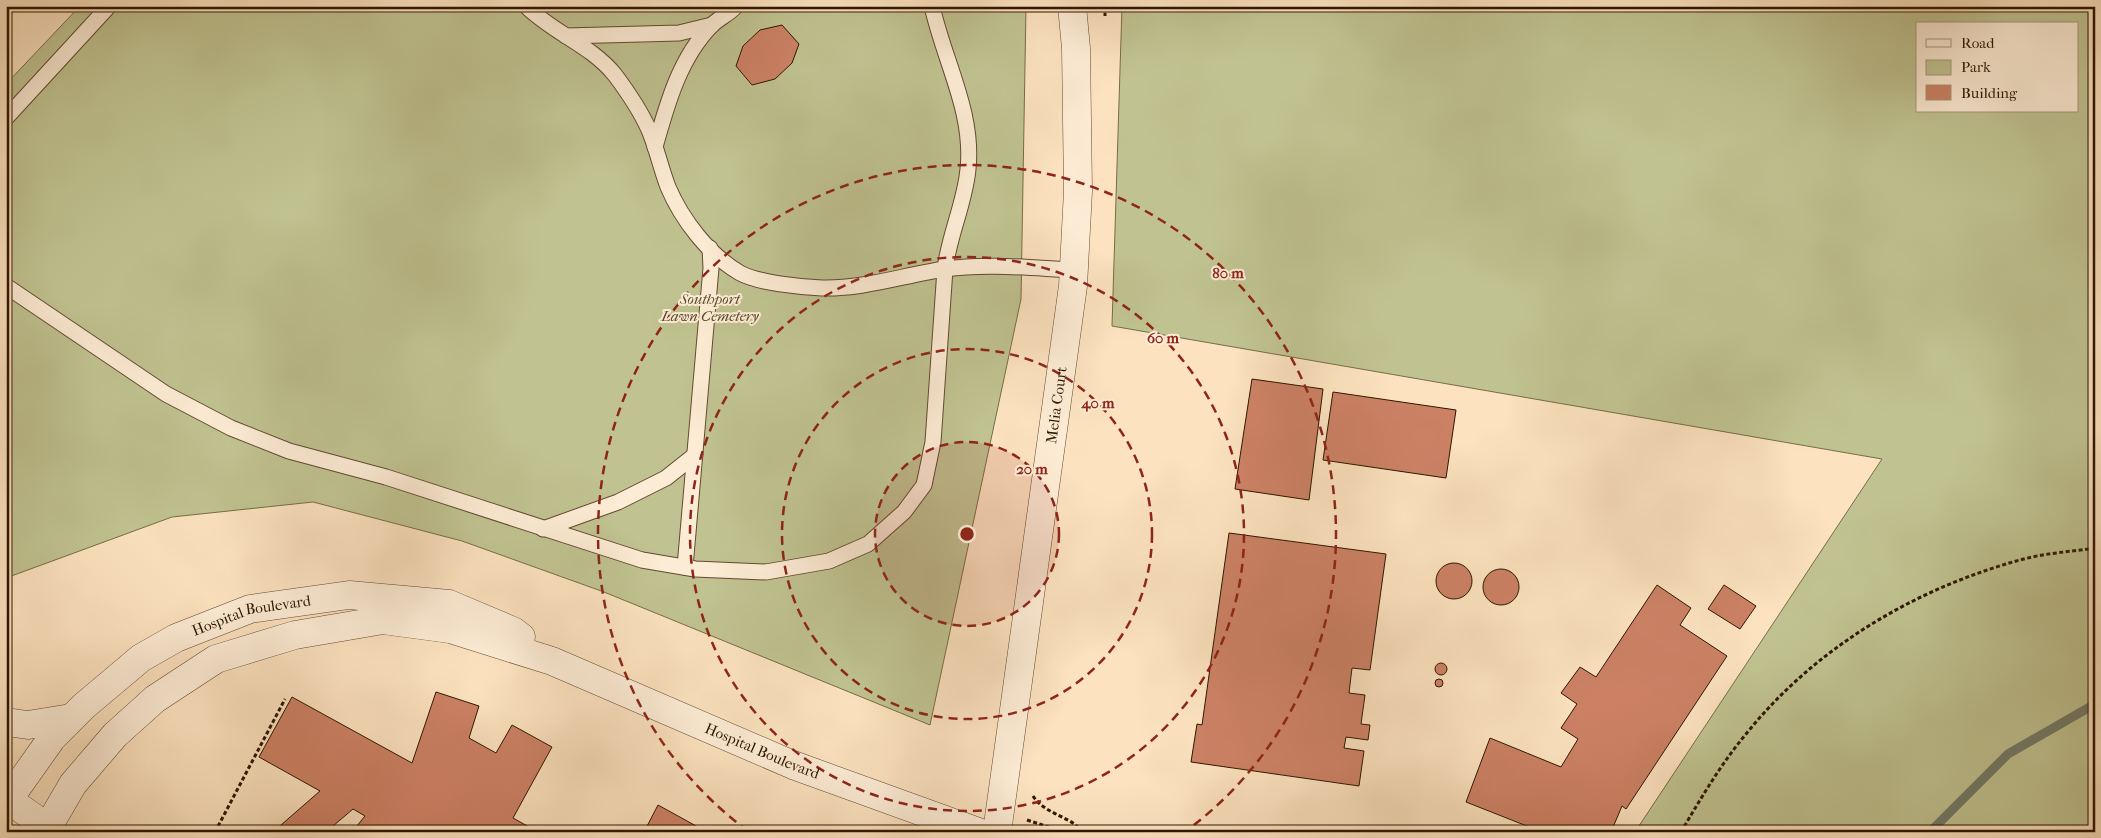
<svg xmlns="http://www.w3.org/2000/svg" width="2101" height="838" font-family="'IM FELL French Canon',serif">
	<rect width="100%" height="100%" fill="#fce2bf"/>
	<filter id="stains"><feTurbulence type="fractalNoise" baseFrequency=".004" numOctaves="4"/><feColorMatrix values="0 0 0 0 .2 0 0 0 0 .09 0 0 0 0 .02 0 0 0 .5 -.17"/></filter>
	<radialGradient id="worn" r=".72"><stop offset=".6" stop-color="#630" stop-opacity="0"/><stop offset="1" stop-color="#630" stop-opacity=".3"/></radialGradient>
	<g fill="#c0c391" stroke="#776c48" fill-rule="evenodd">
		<path d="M80,6h946l-5,293 -91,426 -326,-133 -142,-51 -149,-39 -141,15 -166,61v-494z"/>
		<path d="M1122,6h973v826h-460l247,-373 -770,-133zM1917,24h160v87h-160z"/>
	</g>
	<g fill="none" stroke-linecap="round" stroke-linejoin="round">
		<path stroke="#727b69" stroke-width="9" d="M1930,832l78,-78 87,-50"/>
	</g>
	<g fill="#cc8165" stroke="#2e1600">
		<path d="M782,25l17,19 -7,19 -17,16 -23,6 -16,-19 7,-20 17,-16z"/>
		<path d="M1252,379l71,10 -14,111 -74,-11z"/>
		<path d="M1333,392l123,18 -10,68 -123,-18z"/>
		<path d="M1229,533l157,21 -16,116 -18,-2 -3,25 16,2 -4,29 9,1 -2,15 -22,-3 -2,11 20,3 -5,35 -168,-24 6,-38 5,1z"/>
		<circle cx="1454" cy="581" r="18"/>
		<circle cx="1501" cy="587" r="18"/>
		<path d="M1657,585l34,23 -11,17 47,31 -101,153 -4,-3 -11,26h-69l-76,-30 24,-64 71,29 17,-28 -17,-11 16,-24 -16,-11 19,-26 16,10z"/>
		<path d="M1724,585l32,21 -16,23 -32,-20z"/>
		<circle cx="1441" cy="669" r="6"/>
		<circle cx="1439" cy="683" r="4"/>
		<path d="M436,692l43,14 -10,32 27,15 16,-28 40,22 -39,71 25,14h-186l13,-16 -12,-7 -27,23h-53l47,-41 -61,-34 33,-60 120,66z"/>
		<path d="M658,805l49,27h-63z"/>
	</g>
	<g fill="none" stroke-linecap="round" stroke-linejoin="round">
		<g stroke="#624930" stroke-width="17">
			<g id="service">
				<path d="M526,6c27,27 65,39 89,69 12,16 26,37 34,55 8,19 12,39 19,57 14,33 41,68 72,86 18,10 61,14 82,15 42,1 82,-13 123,-19 42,-6 86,-1 129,1"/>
				<path d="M566,36l113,-3 33,-8"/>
				<path d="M6,118l103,-112"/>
				<path d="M655,147c12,-43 25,-90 57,-122 7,-7 17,-11 24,-19"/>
				<path d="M6,286l160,108 65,34 58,23 97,26 256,83 53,9 71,3 63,-11 39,-17 36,-32 20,-27 9,-43 12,-173c4,-34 20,-66 23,-100 6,-57 -24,-108 -36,-163"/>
				<path d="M543,529l75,-27 48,-24 29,-23"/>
				<path d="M685,567l26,-299 -1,-20"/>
			</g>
		</g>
		<g stroke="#624930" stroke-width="29">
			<g id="minor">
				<path d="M6,722l22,3 43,-7"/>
				<path d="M6,798l41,29"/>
				<path id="s1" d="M6,803l46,-65 32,-32 57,-48 35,-20 74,-29 99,-14 100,9 64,27 8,6"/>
				<path id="s2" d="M45,832l28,-48 42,-49 40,-36 61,-40 79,-24 88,-15 67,9 102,32 241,104 185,67"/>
				<path id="s3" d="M997,832l76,-546 5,-95 -2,-143 -4,-42"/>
			</g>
		</g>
		<g stroke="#2e1600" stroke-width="3" stroke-dasharray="4 2.5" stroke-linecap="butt">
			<path d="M1105,6v10"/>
			<path d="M1033,796c12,19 43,22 48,36"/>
			<path d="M1027,820l37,12"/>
			<path d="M215,832l70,-133"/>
			<path d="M1681,832c20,-34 40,-68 65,-98 69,-86 168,-145 274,-174 24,-7 50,-8 75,-12"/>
		</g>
		<use href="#service" stroke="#fdecd5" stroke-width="15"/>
		<use href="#minor" stroke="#fdecd5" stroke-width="28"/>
	</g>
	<circle cx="967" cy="534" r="92" fill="#8f2418" fill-opacity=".12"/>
	<g fill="none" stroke="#8f2418" stroke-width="2.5" stroke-dasharray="9 6">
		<circle cx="967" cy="534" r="92"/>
		<circle cx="967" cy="534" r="185"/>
		<circle cx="967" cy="534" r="277"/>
		<path d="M748 831A369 369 0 1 1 1186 831"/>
	</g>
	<g text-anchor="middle" stroke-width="4" stroke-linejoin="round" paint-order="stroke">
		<g font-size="15" font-style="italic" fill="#5a4a2c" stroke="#fdecd5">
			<text x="710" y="304">Southport<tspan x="710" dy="17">Lawn Cemetery</tspan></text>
		</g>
		<g font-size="15" fill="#2e1600" stroke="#fdecd5">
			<text dy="5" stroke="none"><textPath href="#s3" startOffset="431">Melia Court</textPath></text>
			<text dy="5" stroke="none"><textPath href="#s1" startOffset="319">Hospital Boulevard</textPath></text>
			<text dy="5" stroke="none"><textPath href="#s2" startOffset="822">Hospital Boulevard</textPath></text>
		</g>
	</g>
	<circle cx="967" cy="534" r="8" fill="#8f2418" stroke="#fdecd5" stroke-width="2.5"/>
	<g font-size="15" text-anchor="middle" font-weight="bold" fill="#8f2418" stroke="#fdecd5" stroke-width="4" stroke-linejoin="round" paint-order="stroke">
		<text x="1228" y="278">80 m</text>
		<text x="1163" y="343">60 m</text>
		<text x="1098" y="408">40 m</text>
		<text x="1032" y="474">20 m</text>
	</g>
	<rect width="2101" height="838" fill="none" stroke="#fce2bf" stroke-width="25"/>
	<rect x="8" y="8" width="2086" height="823" fill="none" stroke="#2e1600" stroke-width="2.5"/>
	<rect x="12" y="12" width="2076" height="813" fill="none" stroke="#2e1600"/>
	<rect x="1916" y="22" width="162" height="90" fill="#fdecd5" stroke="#aa9680"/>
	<rect x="1926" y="39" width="25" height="8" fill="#fdecd5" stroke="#aa9680"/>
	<text x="1961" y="48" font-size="15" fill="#2e1600">Road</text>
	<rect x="1926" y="60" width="25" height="15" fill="#c0c391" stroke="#aa9680"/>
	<text x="1961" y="72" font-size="15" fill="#2e1600">Park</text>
	<rect x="1926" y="85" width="25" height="15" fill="#cc8165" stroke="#aa9680"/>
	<text x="1961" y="98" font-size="15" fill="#2e1600">Building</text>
	<rect width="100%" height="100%" filter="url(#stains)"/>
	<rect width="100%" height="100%" fill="url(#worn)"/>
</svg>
